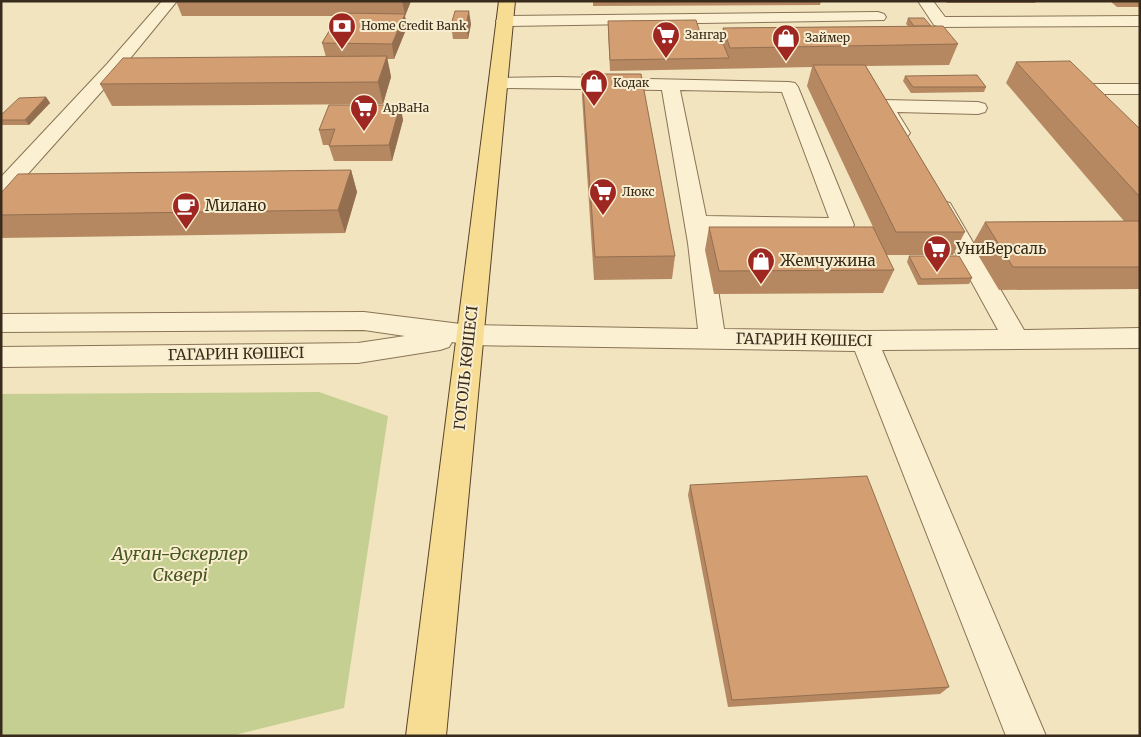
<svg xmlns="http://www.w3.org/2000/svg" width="1141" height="737" font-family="Merriweather,serif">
	<rect width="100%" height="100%" fill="#f1e4bf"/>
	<path fill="#c5cf92" d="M319,392l69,24 -44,292 -113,28h-230v-342z"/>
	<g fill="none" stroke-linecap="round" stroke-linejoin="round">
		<g stroke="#8a7456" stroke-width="2">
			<g id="minor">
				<path d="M162,1h15l-58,71 -110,123 -8,1v-19l106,-113z"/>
				<path d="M918,1h15l12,16 195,-1v10l-200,1 -6,-2z"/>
				<path d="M878,12l6,2 2,3 -2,3 -380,6 -6,-2 -2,-3 2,-3 6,-2z"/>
				<path d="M557,77l232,5 6,1 3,4 56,138 -3,5 -8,2 -134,-2 15,99 141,2 133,-1 -67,-122 3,-5 8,-2 8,2 3,5 71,122 116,-2v20l-258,2 164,386h-40l-151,-385 -386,-6 -17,-3 -3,5 -9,3 -82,13 -357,4v-20l357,-4 47,-7 -41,-6 -363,2v-18l363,-2 105,13 229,4 -10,-86 -26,-153 -164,-2 -6,-1 -3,-4 3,-4 6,-1zM680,90l102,2 47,126 -123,-2z"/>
				<path d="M1080,84h60v10h-45l45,45v18l-7,-2 -59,-62 -3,-4 3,-4z"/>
				<path d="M884,100l94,2 7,2 2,4 -2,4 -7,2 -81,-2 13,21 -3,4 -7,2 -7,-2 -18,-31 2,-4z"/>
			</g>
		</g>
		<g stroke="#58422b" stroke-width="2">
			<path id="major" d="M499,1h16l-69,735h-40z"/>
		</g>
		<use href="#minor" fill="#fbf1d2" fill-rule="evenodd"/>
		<use href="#major" fill="#f7dd93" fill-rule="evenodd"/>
	</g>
	<g fill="#b58862">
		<path d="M176,1h235l-6,15 2,11 -13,32h-7l4,18 -8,27 -271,2 -12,-22 226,-27 -4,-14 16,-27h-156z"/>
		<path d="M593,1h228l-1,4 -227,1z"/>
		<path d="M945,1h91l-1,2h-88z"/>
		<path d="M1110,1h30v6h-23z"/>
		<path d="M908,18l23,8 27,18 -9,21 -83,1 99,166 -12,23h-67l8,15 -11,23 -169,1 -9,-44 4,-23h164l-66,-141 5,-19 -202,4 -2,-40v-10l113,18 2,-11 185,-2 -2,-2z"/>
		<path d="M471,24l-3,15h-15l-2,-14z"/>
		<path d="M1016,62l124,67v160l-141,1 -27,-45 13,-23 139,-1 -118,-138z"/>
		<path d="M582,74l93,182 -3,23 -78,1 -12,-184z"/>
		<path d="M905,76l81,11 -2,5 -73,1 -8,-12z"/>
		<path d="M46,97l4,6 -21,22h-28v-10z"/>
		<path d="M400,105l3,15 -11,41h-58l-5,-15 1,-1h-7l-4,-15z"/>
		<path d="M351,170l6,22 -12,41 -344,5v-45z"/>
		<path d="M909,256l63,22 -3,6 -51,1 -11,-23z"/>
		<path d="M690,485l259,202 -9,7 -212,13 -40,-212z"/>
	</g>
	<g fill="#936f50">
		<path d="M402,1h9l-6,15 2,11 -13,32 -2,-15 13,-30z"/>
		<path d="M469,11l2,13 -3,15 -2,-14z"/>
		<path d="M387,56l4,21 -8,27 -5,-22z"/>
		<path d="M46,97l4,6 -21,22 -4,-5z"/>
		<path d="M400,105l3,15 -11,41 -3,-16z"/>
		<path d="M351,170l6,22 -12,41 -7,-23z"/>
	</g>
	<g fill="#d29e72" stroke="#936f50">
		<path d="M455,11h14l-3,14h-15z"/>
		<path d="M340,13l65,1 -13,30 -70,-1z"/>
		<path d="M908,18h16l7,8h-17z"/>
		<path d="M696,20l5,16h19l9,22 -119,2 -2,-39z"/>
		<path d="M943,26l15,18 -228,4 -7,-20z"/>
		<path d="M387,56l-9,26 -278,2 23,-26z"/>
		<path d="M1070,61l70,68v68l-124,-135z"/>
		<path d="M813,65h52l100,167h-69z"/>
		<path d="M582,74h59l34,182 -80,1z"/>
		<path d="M977,75l9,12h-73l-8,-11z"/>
		<path d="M46,97l-21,23h-24v-5l18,-17z"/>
		<path d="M329,105h71l-11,40 -60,1 6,-17 -16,1z"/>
		<path d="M351,170l-13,40 -337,5v-22l17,-19z"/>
		<path d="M1139,221l1,46h-127l-28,-45z"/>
		<path d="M709,227h164l21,43 -175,1z"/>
		<path d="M909,256h50l13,22 -51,1z"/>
		<path d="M867,476l82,211 -217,13 -42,-215z"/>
	</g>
	<defs>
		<g id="bank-pin" transform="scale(1.4375)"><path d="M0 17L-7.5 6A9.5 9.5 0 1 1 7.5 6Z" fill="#9e2722" stroke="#f8eecf"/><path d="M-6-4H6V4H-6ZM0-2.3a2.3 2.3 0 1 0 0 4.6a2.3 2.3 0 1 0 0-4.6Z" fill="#fff"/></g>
		<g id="supermarket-pin" transform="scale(1.4375)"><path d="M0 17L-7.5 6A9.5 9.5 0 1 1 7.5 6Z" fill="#9e2722" stroke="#f8eecf"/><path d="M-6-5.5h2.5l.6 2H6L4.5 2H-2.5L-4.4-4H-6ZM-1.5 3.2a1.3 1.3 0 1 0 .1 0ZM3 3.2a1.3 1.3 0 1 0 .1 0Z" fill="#fff"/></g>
		<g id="shop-pin" transform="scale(1.4375)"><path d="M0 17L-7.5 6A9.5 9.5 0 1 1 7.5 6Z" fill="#9e2722" stroke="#f8eecf"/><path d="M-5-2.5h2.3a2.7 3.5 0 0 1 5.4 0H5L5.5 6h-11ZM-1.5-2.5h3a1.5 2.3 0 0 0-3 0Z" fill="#fff"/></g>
		<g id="cafe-pin" transform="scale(1.4375)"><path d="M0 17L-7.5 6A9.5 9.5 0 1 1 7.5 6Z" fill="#9e2722" stroke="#f8eecf"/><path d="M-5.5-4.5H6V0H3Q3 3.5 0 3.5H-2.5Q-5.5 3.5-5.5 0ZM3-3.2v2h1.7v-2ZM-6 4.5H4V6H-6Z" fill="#fff"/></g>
	</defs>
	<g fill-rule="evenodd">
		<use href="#bank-pin" x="342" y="26"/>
		<use href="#supermarket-pin" x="666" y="35"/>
		<use href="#shop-pin" x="786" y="38"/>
		<use href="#shop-pin" x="594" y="83"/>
		<use href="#supermarket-pin" x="364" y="108"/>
		<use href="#supermarket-pin" x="603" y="192"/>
		<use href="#cafe-pin" x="186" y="206"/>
		<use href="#supermarket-pin" x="937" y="249"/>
		<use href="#shop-pin" x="761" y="261"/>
	</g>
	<g text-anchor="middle" stroke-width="4" stroke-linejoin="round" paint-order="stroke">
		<g font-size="12" fill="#392b1c" stroke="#f8eecf" text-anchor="start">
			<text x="361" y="30">Home Credit Bank</text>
			<text x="685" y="39">Зангар</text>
			<text x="805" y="42">Займер</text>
			<text x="613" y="87">Кодак</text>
			<text x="383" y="112">АрВаНа</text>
			<text x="622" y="196">Люкс</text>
		</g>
		<g font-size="15" fill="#392b1c" stroke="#f8eecf" text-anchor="start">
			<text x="205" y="211">Милано</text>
			<text x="956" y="254">УниВерсаль</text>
			<text x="780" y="266">Жемчужина</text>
		</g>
		<g font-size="15" fill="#392b1c" stroke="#f8eecf">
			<text transform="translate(804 340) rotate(1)" y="5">ГАГАРИН КӨШЕСІ</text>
			<text transform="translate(236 354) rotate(-1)" y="5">ГАГАРИН КӨШЕСІ</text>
			<text transform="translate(466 368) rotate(-84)" y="5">ГОГОЛЬ КӨШЕСІ</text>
		</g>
		<g font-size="18" font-style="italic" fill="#475721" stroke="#f8eecf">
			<text x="180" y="560">Ауған-Әскерлер<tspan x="180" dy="21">Сквері</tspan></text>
		</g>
	</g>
	<rect width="1141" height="737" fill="none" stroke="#392b1c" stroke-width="5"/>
</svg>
